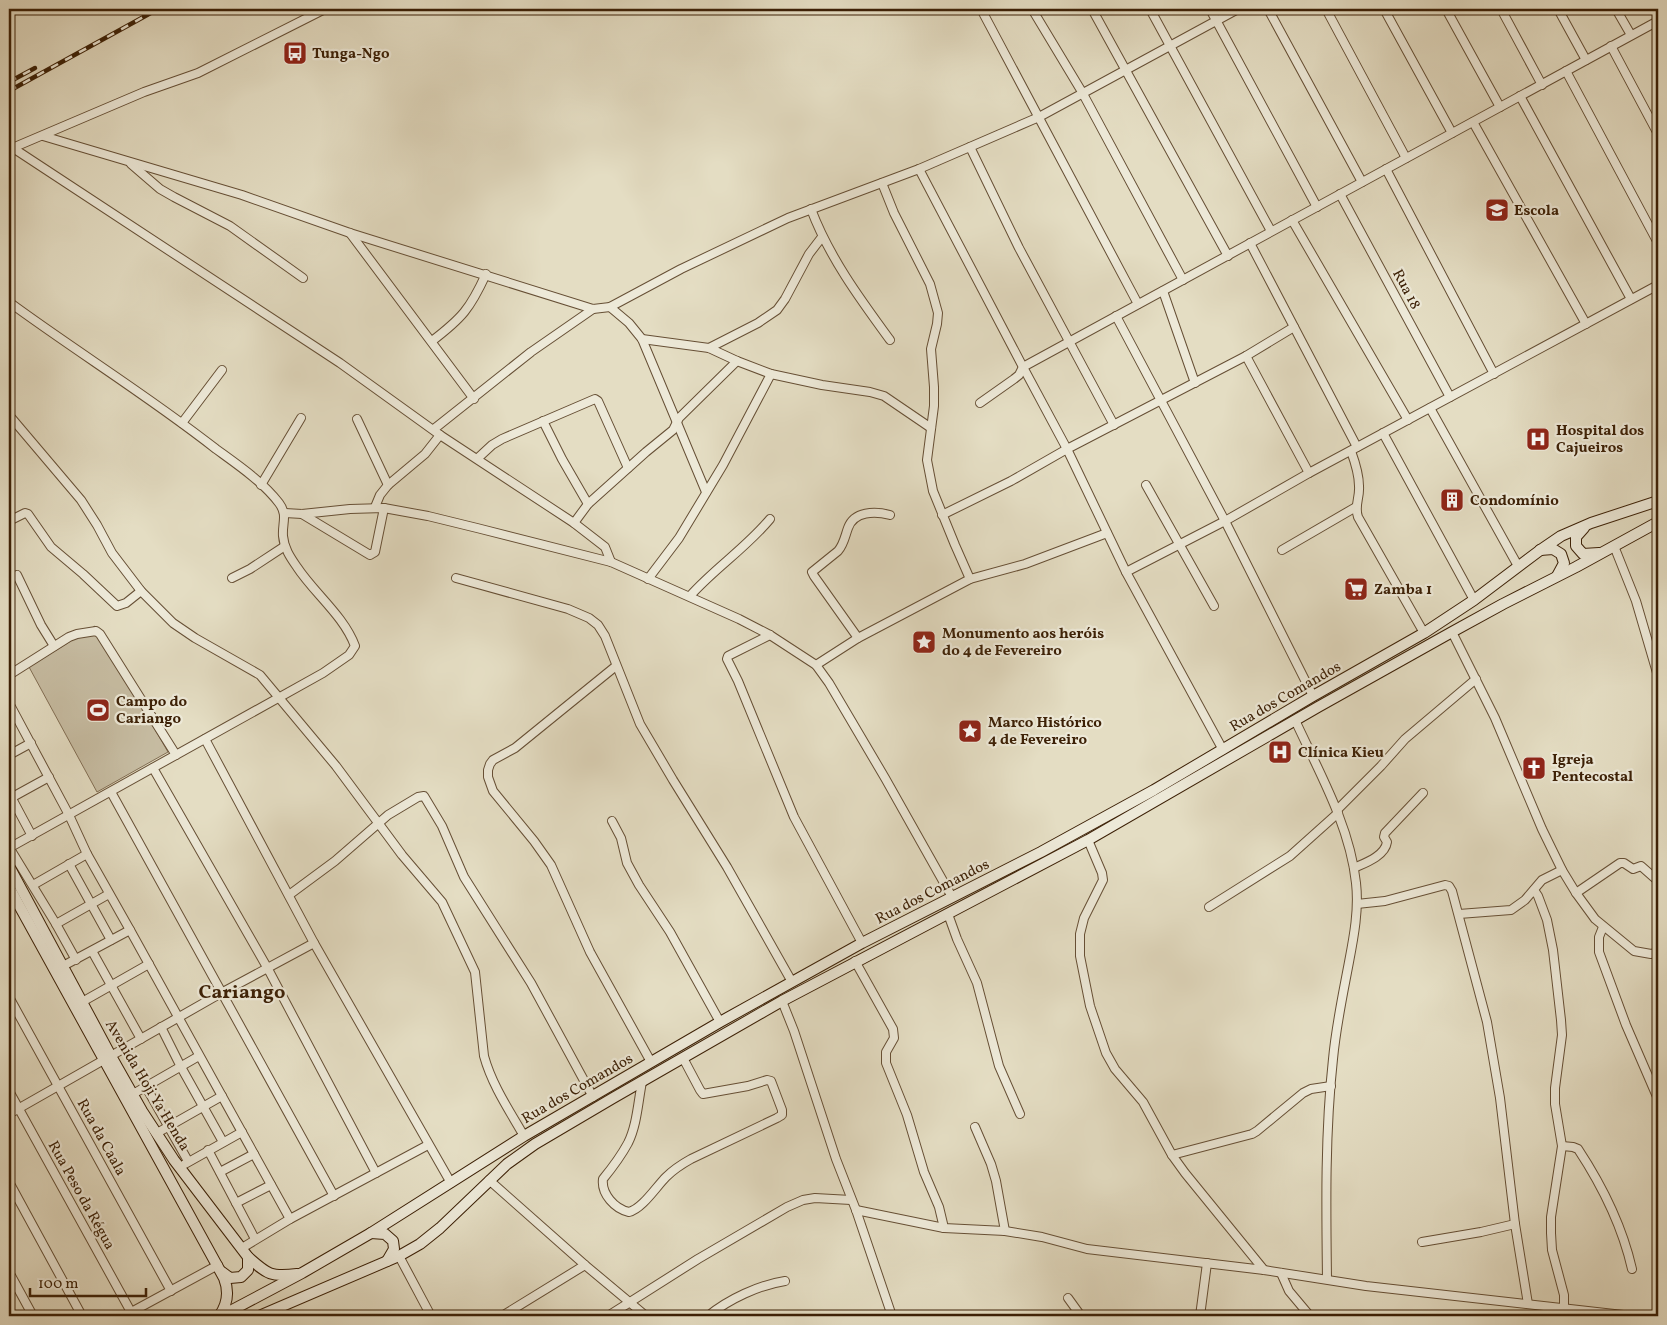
<svg xmlns="http://www.w3.org/2000/svg" width="1667" height="1325" font-family="Vollkorn,serif">
	<rect width="100%" height="100%" fill="#e4ddc3"/>
	<filter id="stains"><feTurbulence type="fractalNoise" baseFrequency=".004" numOctaves="4"/><feColorMatrix values="0 0 0 0 .2 0 0 0 0 .09 0 0 0 0 .02 0 0 0 .5 -.17"/></filter>
	<radialGradient id="worn" r=".72"><stop offset=".6" stop-color="#630" stop-opacity="0"/><stop offset="1" stop-color="#630" stop-opacity=".3"/></radialGradient>
	<path fill="#c7bda3" stroke="#826e54" d="M95,626l73,126 -71,40 -68,-125z"/>
	<g fill="none" stroke-linecap="round" stroke-linejoin="round">
		<g stroke="#664f35" stroke-width="10">
			<g id="minor">
				<path d="M981,9l157,295"/>
				<path d="M1032,9l50,83 101,188"/>
				<path d="M1092,9l136,247"/>
				<path d="M1150,9l121,222"/>
				<path d="M1210,9l107,198"/>
				<path d="M1268,9l94,173"/>
				<path d="M1326,9l80,149"/>
				<path d="M1384,9l68,124"/>
				<path d="M1446,9l54,98"/>
				<path d="M1501,9l41,76"/>
				<path d="M1558,9l28,51"/>
				<path d="M1616,9l15,26"/>
				<path d="M1611,46l47,88"/>
				<path d="M1566,71l92,172"/>
				<path d="M1520,96l111,203"/>
				<path d="M1473,122l113,202"/>
				<path d="M43,136l199,59 108,38 243,76 17,-2 71,-38 107,-51 131,-49 120,-52 199,-108"/>
				<path d="M970,147l49,101 95,177"/>
				<path d="M13,148l327,215 100,72 134,88 31,24 6,15"/>
				<path d="M10,149l134,-57 54,-19 127,-64"/>
				<path d="M131,164l29,25 14,8 56,29 73,52"/>
				<path d="M919,169l104,198 44,82 59,123 97,178"/>
				<path d="M1386,169l108,205"/>
				<path d="M882,183l12,30 36,71 8,29 -1,11 -6,25 3,38v19l-7,54 6,31 22,54 15,34"/>
				<path d="M1340,194l110,203"/>
				<path d="M811,209c18,48 49,90 79,131"/>
				<path d="M1292,220l116,200"/>
				<path d="M350,233l124,166"/>
				<path d="M1250,243l107,204"/>
				<path d="M1163,291l32,92"/>
				<path d="M9,302c68,50 141,95 207,147 22,16 47,33 63,54 9,12 3,20 4,33 1,12 7,21 14,31 17,26 47,49 58,79l-6,9 -26,18 -314,175"/>
				<path d="M610,307l19,16 13,16 64,153"/>
				<path d="M1116,316l109,205 88,175"/>
				<path d="M642,339l67,9 28,13 34,13 51,11 48,7 14,4 47,32"/>
				<path d="M432,341c30,-23 38,-32 54,-67"/>
				<path d="M709,348l49,-25 19,-13 8,-11 24,-45 13,-17"/>
				<path d="M1246,356l63,117"/>
				<path d="M980,403l34,-24 5,-4 4,-8 635,-346"/>
				<path d="M1430,408l88,158"/>
				<path d="M9,415l72,85 16,25 15,28 29,38 32,32 22,15 65,37 76,91 66,89 40,47 33,70 9,84c8,29 25,54 40,80"/>
				<path d="M357,419l31,66"/>
				<path d="M543,421l19,38 26,45"/>
				<path d="M182,423l40,-53"/>
				<path d="M434,429l97,-77 62,-43"/>
				<path d="M1383,433l91,167"/>
				<path d="M1351,451c4,11 8,24 8,35 1,12 -5,20 -1,31l66,116"/>
				<path d="M478,458l14,-13 10,-6 93,-40 3,2 30,67"/>
				<path d="M261,485l40,-67"/>
				<path d="M1146,485l68,121"/>
				<path d="M375,507l5,-12 8,-10 37,-31 15,-19"/>
				<path d="M285,513l17,1 48,-5 34,-1 44,8 49,12 134,34 128,57 31,16 46,30 13,18 56,95 67,119"/>
				<path d="M302,514l68,41 5,-3 9,-44"/>
				<path d="M942,515l69,-34 56,-32 179,-93 48,-29"/>
				<path d="M9,521l16,-8 3,1 23,33 32,27 34,32 9,-3 15,-12"/>
				<path d="M574,523l14,-19 58,-52 27,-22 6,-12 58,-57"/>
				<path d="M1614,546l22,55 22,75"/>
				<path d="M1282,550l74,-43"/>
				<path d="M1126,572l99,-51 84,-48 349,-188"/>
				<path d="M17,575l24,50 13,21"/>
				<path d="M232,578l18,-9 35,-23"/>
				<path d="M456,578l112,31 21,9 9,7 7,11 35,88 33,56 54,87 65,115"/>
				<path d="M648,579l31,-41 44,-73 48,-91"/>
				<path d="M690,596c25,-28 56,-48 80,-77"/>
				<path d="M1452,632l43,86 47,111 20,41 14,23 19,26 39,32 17,3 7,-2"/>
				<path d="M770,635l-42,21 -1,3 11,22 56,136 68,126"/>
				<path d="M858,638l-44,-62 -2,-4 26,-21c6,-7 7,-15 10,-23 6,-17 27,-17 42,-13"/>
				<path d="M816,665l42,-27 112,-59 55,-15 82,-31"/>
				<path d="M616,666l-101,82 -22,12 -3,4 -2,6v7l5,14 41,50 17,24 39,87 61,110"/>
				<path d="M9,675l60,-38 8,-3 19,-3 4,3 76,121"/>
				<path d="M9,703l60,112 18,39 43,76 160,289"/>
				<path d="M1295,720c24,52 55,106 61,163 3,26 -2,53 -7,79 -6,32 -13,64 -16,97 -8,73 -7,147 -6,220"/>
				<path d="M205,739l109,204 137,240"/>
				<path d="M9,755l22,-12"/>
				<path d="M153,768l115,201 108,204"/>
				<path d="M111,792l223,404"/>
				<path d="M9,793l23,43"/>
				<path d="M9,799l40,-22"/>
				<path d="M1337,810l44,-44 24,-27 71,-60"/>
				<path d="M612,821l9,17 6,25 12,22 31,47 50,90"/>
				<path d="M1088,840l14,33 1,7 -19,38 -4,16v22l10,50 16,47 9,16 28,33 29,53 13,18 79,97"/>
				<path d="M9,847l47,77 20,36"/>
				<path d="M69,864l42,76"/>
				<path d="M1354,868c11,-5 31,-12 33,-26l-3,-5 1,-4 38,-40"/>
				<path d="M33,885l54,-31"/>
				<path d="M1534,890l4,6 9,24 6,30 8,70 1,15 -7,53v16l7,42 -11,71v16l1,17 12,45v13"/>
				<path d="M1576,893l44,-30h4l9,6 8,-3 17,15"/>
				<path d="M289,895l46,-34 53,-46 30,-18 6,-1 18,30 22,51 67,106 62,114"/>
				<path d="M1357,904l28,-3 60,-16 4,1 3,5 35,131 13,76 15,126 13,80"/>
				<path d="M1209,907l81,-51 48,-43"/>
				<path d="M948,914l9,25 20,44 22,83 21,48"/>
				<path d="M1459,914l52,-4 14,-10 17,-20 20,-10"/>
				<path d="M56,924l53,-30"/>
				<path d="M1603,927l-4,10v15l27,73 32,74"/>
				<path d="M92,951l49,88"/>
				<path d="M855,961l38,68 1,9 -8,14v11l21,52 17,57 15,35 5,21"/>
				<path d="M63,966l67,-36"/>
				<path d="M9,997l162,294"/>
				<path d="M782,1001l12,30 42,128 20,51 36,106"/>
				<path d="M82,1002l67,-38"/>
				<path d="M161,1027l20,40 42,75"/>
				<path d="M642,1082c-4,20 -5,43 -14,61 -7,13 -16,25 -25,36 -2,15 12,30 26,33 13,-3 27,-25 37,-35 7,-7 16,-13 25,-18l86,-41 5,-3v-5l-11,-29 -4,-1 -19,6 -45,8 -3,-4 -17,-32"/>
				<path d="M146,1087l42,74"/>
				<path d="M9,1091l122,221"/>
				<path d="M133,1094l66,-38"/>
				<path d="M9,1114l214,-122 91,-49"/>
				<path d="M975,1127l16,37 5,17 9,50"/>
				<path d="M157,1133l65,-37"/>
				<path d="M1562,1146l11,1 5,2c25,38 44,76 54,120"/>
				<path d="M208,1150l47,89"/>
				<path d="M1172,1155l80,-21 5,-3 46,-38 8,-4 20,-3"/>
				<path d="M185,1164l57,-32"/>
				<path d="M220,1172l34,-18"/>
				<path d="M489,1180l96,85 61,51"/>
				<path d="M9,1182l73,134"/>
				<path d="M236,1203l35,-18"/>
				<path d="M856,1210l88,18 61,3 37,6 45,12 177,21 102,16 266,30"/>
				<path d="M1422,1242l59,-10 34,-8"/>
				<path d="M242,1248l48,-29 138,-74"/>
				<path d="M399,1256l32,60"/>
				<path d="M9,1272l24,44"/>
				<path d="M1281,1273l8,18 21,25"/>
				<path d="M1068,1298l13,18"/>
				<path d="M124,1316l94,-51"/>
				<path d="M502,1316l83,-51"/>
				<path d="M608,1316l90,-57 89,-52 16,-7 12,-2 36,2"/>
				<path d="M708,1316c21,-17 51,-31 77,-35"/>
				<path d="M1200,1316l7,-53"/>
			</g>
		</g>
		<g stroke="#3c2006" stroke-width="12">
			<g id="secondary">
				<path d="M1584,528l-8,9v9l7,8 16,-1"/>
				<path d="M1540,550l13,-1 8,5 3,9 -7,13"/>
				<path d="M9,866l102,190 31,55 32,49 74,97c20,18 23,20 49,17"/>
				<path d="M9,887l215,391c5,13 4,26 -5,38"/>
				<path d="M371,1233l14,1 8,7 1,8 -7,12"/>
				<path d="M222,1272l8,6 11,-1 7,-7v-13"/>
				<path d="M221,1316l81,-43 69,-40 153,-97 196,-114 142,-79 179,-91 113,-62 159,-94 111,-63 50,-33 65,-49 22,-15 30,-13 67,-22"/>
				<path d="M259,1316l140,-60 21,-12 20,-16 67,-64 28,-20 78,-46 169,-97 306,-161 230,-133 134,-75 51,-28 73,-37 82,-45"/>
			</g>
		</g>
		<use href="#minor" stroke="#ede9d8" stroke-width="8"/>
		<use href="#secondary" stroke="#ede9d8" stroke-width="10"/>
		<g stroke="#3c2006" stroke-width="4.5">
			<g id="rail">
				<path d="M9,82l26,-14"/>
				<path d="M9,91l149,-82"/>
			</g>
		</g>
		<use href="#rail" stroke="#ede9d8" stroke-width="2.5" stroke-dasharray="8" stroke-linecap="butt"/>
	</g>
	<defs>
		<g id="bus-square" transform="scale(1.25)"><rect x="-9" y="-9" width="18" height="18" rx="4" fill="#8f2418" stroke="#ede9d8"/><path d="M-5-6H5V4H4V6H2V4H-2V6H-4V4H-5ZM-3.5-4V0h7V-4ZM-3.5 1.2v1.5H-2V1.2ZM2 1.2v1.5H3.5V1.2Z" fill="#fff"/></g>
		<g id="school-square" transform="scale(1.25)"><rect x="-9" y="-9" width="18" height="18" rx="4" fill="#8f2418" stroke="#ede9d8"/><path d="M0-5L7-2L0 1L-7-2ZM-4 1L0 2.5L4 1V4Q0 6-4 4Z" fill="#fff"/></g>
		<g id="hospital-square" transform="scale(1.25)"><rect x="-9" y="-9" width="18" height="18" rx="4" fill="#8f2418" stroke="#ede9d8"/><path d="M-5-5h3v3.5h4V-5h3V5h-3V1.5h-4V5h-3Z" fill="#fff"/></g>
		<g id="building-square" transform="scale(1.25)"><rect x="-9" y="-9" width="18" height="18" rx="4" fill="#8f2418" stroke="#ede9d8"/><path d="M-4-6H4V6H1V3H-1V6H-4ZM-2.5-4.3h1.7v1.8h-1.7ZM.8-4.3h1.7v1.8H.8ZM-2.5-1h1.7V.8h-1.7ZM.8-1h1.7V.8H.8Z" fill="#fff"/></g>
		<g id="supermarket-square" transform="scale(1.25)"><rect x="-9" y="-9" width="18" height="18" rx="4" fill="#8f2418" stroke="#ede9d8"/><path d="M-6-5.5h2.5l.6 2H6L4.5 2H-2.5L-4.4-4H-6ZM-1.5 3.2a1.3 1.3 0 1 0 .1 0ZM3 3.2a1.3 1.3 0 1 0 .1 0Z" fill="#fff"/></g>
		<g id="sight-square" transform="scale(1.25)"><rect x="-9" y="-9" width="18" height="18" rx="4" fill="#8f2418" stroke="#ede9d8"/><path d="M0-6L1.8-2.2L6-1.7L2.9 1.2L3.7 5.4L0 3.3L-3.7 5.4L-2.9 1.2L-6-1.7L-1.8-2.2Z" fill="#fff"/></g>
		<g id="stadium-square" transform="scale(1.25)"><rect x="-9" y="-9" width="18" height="18" rx="4" fill="#8f2418" stroke="#ede9d8"/><path d="M0-5a6.5 5 0 1 0 0 10a6.5 5 0 1 0 0-10ZM-3.5-1.8h7v3.6h-7Z" fill="#fff"/></g>
		<g id="church-square" transform="scale(1.25)"><rect x="-9" y="-9" width="18" height="18" rx="4" fill="#8f2418" stroke="#ede9d8"/><path d="M-1.2-6h2.4v3.5h3.3v2.4h-3.3V6h-2.4V-.1h-3.3v-2.4h3.3Z" fill="#fff"/></g>
	</defs>
	<g fill-rule="evenodd">
		<use href="#bus-square" x="295" y="53"/>
		<use href="#school-square" x="1497" y="210"/>
		<use href="#hospital-square" x="1538" y="439"/>
		<use href="#building-square" x="1452" y="500"/>
		<use href="#supermarket-square" x="1356" y="589"/>
		<use href="#sight-square" x="924" y="642"/>
		<use href="#stadium-square" x="98" y="710"/>
		<use href="#sight-square" x="970" y="731"/>
		<use href="#hospital-square" x="1280" y="752"/>
		<use href="#church-square" x="1534" y="768"/>
	</g>
	<g text-anchor="middle" stroke-width="4.5" stroke-linejoin="round" paint-order="stroke">
		<g font-size="15" font-weight="bold" fill="#3c2006" stroke="#ede9d8" text-anchor="start">
			<text x="312" y="58">Tunga-Ngo</text>
			<text x="1514" y="215">Escola</text>
			<text x="1556" y="435">Hospital dos<tspan x="1556" dy="17">Cajueiros</tspan></text>
			<text x="1470" y="505">Condomínio</text>
			<text x="1374" y="594">Zamba 1</text>
			<text x="942" y="638">Monumento aos heróis<tspan x="942" dy="17">do 4 de Fevereiro</tspan></text>
			<text x="116" y="706">Campo do<tspan x="116" dy="17">Cariango</tspan></text>
			<text x="988" y="727">Marco Histórico<tspan x="988" dy="17">4 de Fevereiro</tspan></text>
			<text x="1298" y="757">Clínica Kieu</text>
			<text x="1552" y="764">Igreja<tspan x="1552" dy="17">Pentecostal</tspan></text>
		</g>
		<g font-size="15" fill="#3c2006" stroke="#ede9d8">
			<text transform="translate(1407 289) rotate(62)" y="5">Rua 18</text>
			<text transform="translate(1285 696) rotate(-30)" y="5">Rua dos Comandos</text>
			<text transform="translate(932 891) rotate(-27)" y="5">Rua dos Comandos</text>
			<text transform="translate(148 1085) rotate(59)" y="5">Avenida Hoji Ya Henda</text>
			<text transform="translate(577 1088) rotate(-30)" y="5">Rua dos Comandos</text>
			<text transform="translate(102 1137) rotate(61)" y="5">Rua da Caala</text>
			<text transform="translate(82 1195) rotate(61)" y="5">Rua Peso da Régua</text>
		</g>
		<g font-size="20" font-weight="bold" fill="#3c2006" stroke="#ede9d8">
			<text x="242" y="998">Cariango</text>
		</g>
	</g>
	<rect width="1667" height="1325" fill="none" stroke="#e4ddc3" stroke-width="30"/>
	<rect x="10" y="10" width="1647" height="1305" fill="none" stroke="#3c2006" stroke-width="2.5"/>
	<rect x="15" y="15" width="1637" height="1295" fill="none" stroke="#3c2006"/>
	<path d="M30 1288v8h116v-8" fill="none" stroke="#3c2006" stroke-width="2.5"/>
	<text x="38" y="1288" font-size="15" fill="#3c2006" stroke="#ede9d8" stroke-width="4" paint-order="stroke">100 m</text>
	<rect width="100%" height="100%" filter="url(#stains)"/>
	<rect width="100%" height="100%" fill="url(#worn)"/>
</svg>
